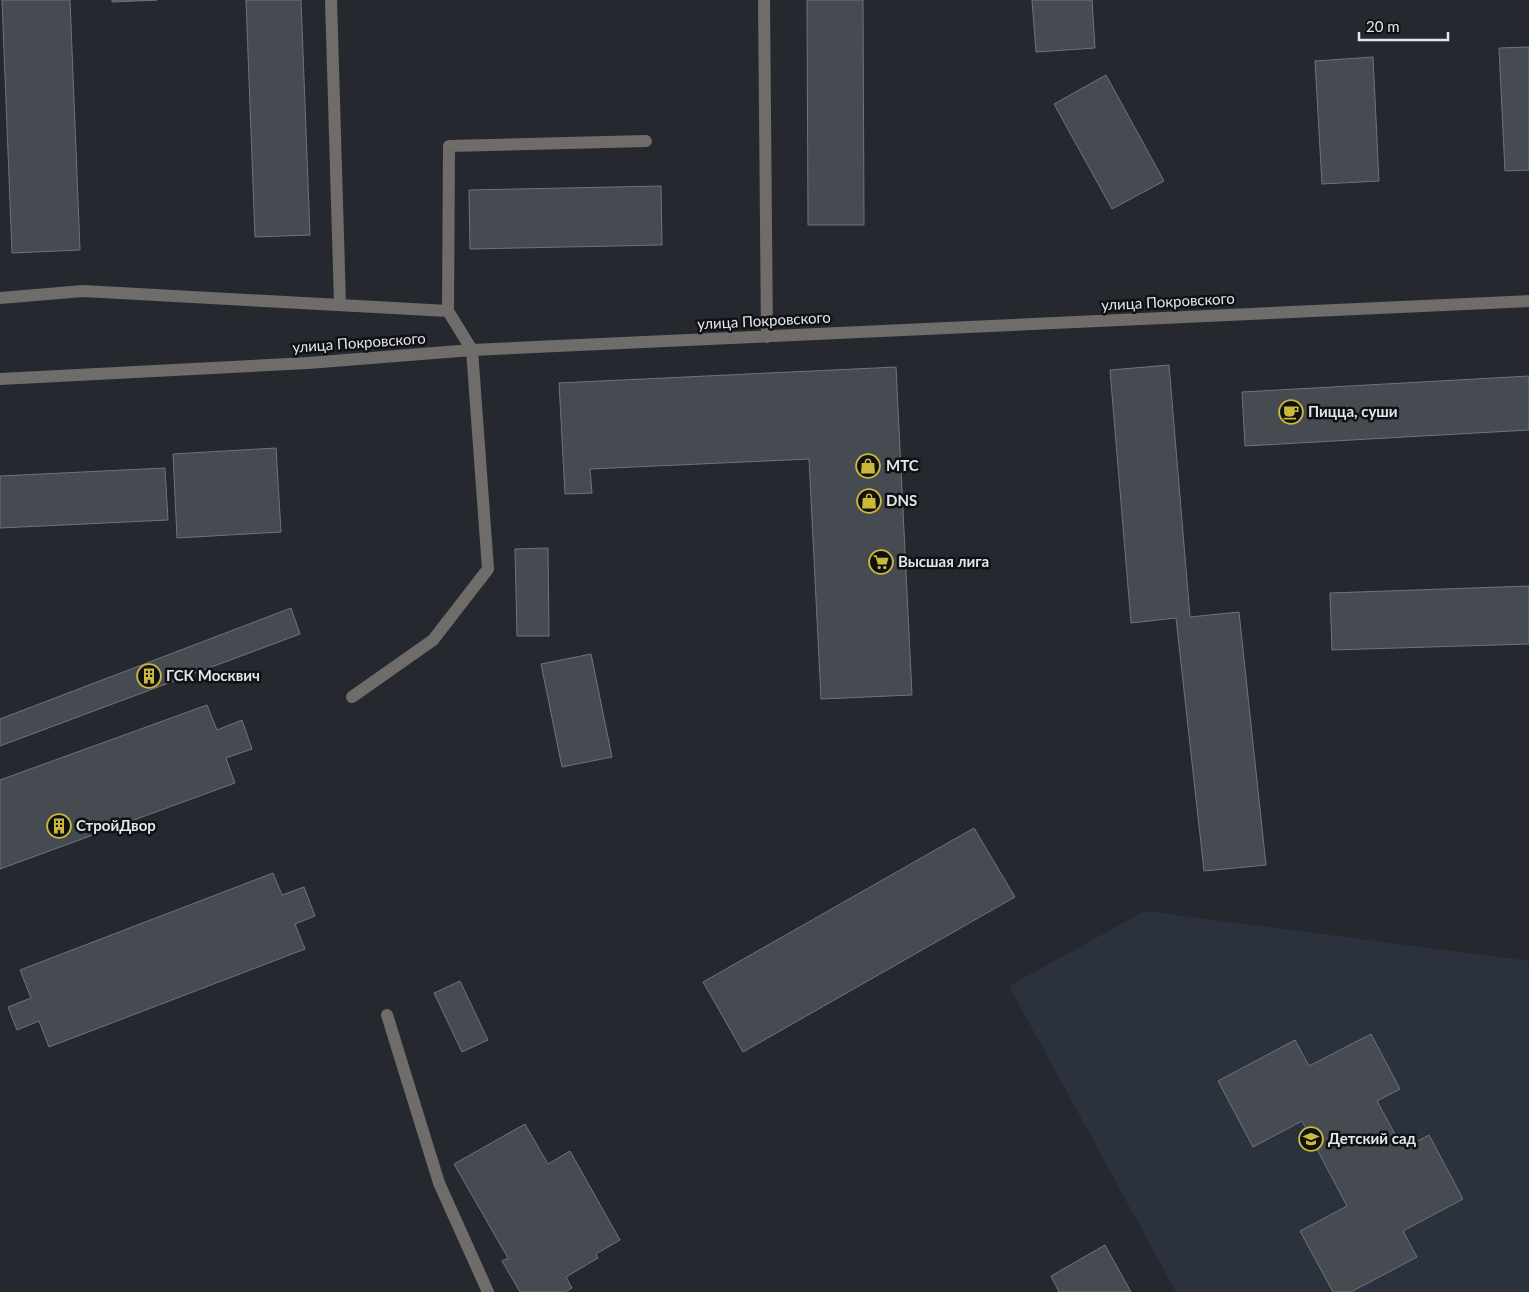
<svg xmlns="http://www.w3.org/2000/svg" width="1529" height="1292" font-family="Lato,sans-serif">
	<rect width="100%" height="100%" fill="#25292f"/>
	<path fill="#2b323d" d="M1145,911l384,50v331h-353l-167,-306z"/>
	<g fill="#464a51" stroke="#6f737b">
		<path d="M2,0h68l10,250 -68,3z"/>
		<path d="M112,0h45l-45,2z"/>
		<path d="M246,0h55l9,235 -55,2z"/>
		<path d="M807,0h56l1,225h-56z"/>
		<path d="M1032,0h60l3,48 -59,4z"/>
		<path d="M1529,47v123l-24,1 -6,-123z"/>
		<path d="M1373,57l6,124 -57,3 -7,-123z"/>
		<path d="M1106,75l58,106 -52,28 -58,-105z"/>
		<path d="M661,186l1,59 -192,4 -1,-59z"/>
		<path d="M1169,365l21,252 49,-5 27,253 -62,6 -28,-253 -45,5 -21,-253z"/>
		<path d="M896,367l16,328 -91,4 -12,-240 -219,10 2,24 -27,1 -6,-111z"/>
		<path d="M1529,376v54l-284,16 -3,-54z"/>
		<path d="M276,448l5,84 -104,6 -4,-84z"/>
		<path d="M165,468l3,52 -168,8v-52z"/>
		<path d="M548,548l1,88h-32l-2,-87z"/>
		<path d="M1529,586v58l-197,6 -2,-57z"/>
		<path d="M291,608l9,26 -300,112v-27z"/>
		<path d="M591,654l21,103 -50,10 -21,-103z"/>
		<path d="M207,705l10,25 25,-10 10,29 -26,9 9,25 -235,86v-89z"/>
		<path d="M974,828l41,69 -272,155 -40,-70z"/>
		<path d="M273,873l9,22 22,-8 11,29 -20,8 10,25 -256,98 -10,-26 -22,9 -9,-23 23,-9 -11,-28z"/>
		<path d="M460,981l28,59 -26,12 -28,-59z"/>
		<path d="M1371,1034l29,55 -23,12 26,48 26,-14 34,64 -60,32 14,26 -66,35h-18l-33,-61 47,-25 -45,-85 -49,26 -35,-66 77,-41 14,26z"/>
		<path d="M525,1124l23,40 22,-13 50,89 -24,14 2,4 -32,19 6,11 -7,4h-45l-18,-31 6,-3 -54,-94z"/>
		<path d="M1105,1245l26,47h-72l-8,-16z"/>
	</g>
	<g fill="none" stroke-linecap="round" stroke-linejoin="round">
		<g stroke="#706c6a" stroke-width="12">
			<path d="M331,0l9,304"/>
			<path d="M764,0l3,337"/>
			<path d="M0,298l83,-7 365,20 24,39 16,219 -55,71 -81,57"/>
			<path d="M448,311l1,-165 197,-5"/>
			<path d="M0,379l308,-16 164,-13 1057,-49"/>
			<path d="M387,1015l52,168 49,109"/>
		</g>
	</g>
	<defs>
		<g id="cafe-ring" transform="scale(1.25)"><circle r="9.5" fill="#101114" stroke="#ccb938" stroke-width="1.5"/><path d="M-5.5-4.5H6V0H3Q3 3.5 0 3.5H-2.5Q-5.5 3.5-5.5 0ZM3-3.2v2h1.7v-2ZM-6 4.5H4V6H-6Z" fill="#ccb938"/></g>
		<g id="shop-ring" transform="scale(1.25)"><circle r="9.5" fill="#101114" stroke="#ccb938" stroke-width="1.5"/><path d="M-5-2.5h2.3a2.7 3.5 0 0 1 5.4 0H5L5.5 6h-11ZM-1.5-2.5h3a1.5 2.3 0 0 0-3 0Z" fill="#ccb938"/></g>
		<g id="supermarket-ring" transform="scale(1.25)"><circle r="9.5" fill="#101114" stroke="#ccb938" stroke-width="1.5"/><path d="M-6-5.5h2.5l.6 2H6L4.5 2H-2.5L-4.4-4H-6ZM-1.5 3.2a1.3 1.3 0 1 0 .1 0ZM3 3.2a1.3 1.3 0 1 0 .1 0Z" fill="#ccb938"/></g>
		<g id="building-ring" transform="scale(1.25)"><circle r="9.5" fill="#101114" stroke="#ccb938" stroke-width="1.5"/><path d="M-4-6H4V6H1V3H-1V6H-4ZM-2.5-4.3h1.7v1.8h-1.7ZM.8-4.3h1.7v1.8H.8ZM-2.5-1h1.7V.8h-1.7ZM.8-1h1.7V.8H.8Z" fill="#ccb938"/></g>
		<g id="school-ring" transform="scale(1.25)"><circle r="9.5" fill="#101114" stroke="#ccb938" stroke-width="1.5"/><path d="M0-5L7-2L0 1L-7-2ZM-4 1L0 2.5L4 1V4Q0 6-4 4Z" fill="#ccb938"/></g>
	</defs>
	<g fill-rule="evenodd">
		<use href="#cafe-ring" x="1291" y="412"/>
		<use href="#shop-ring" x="868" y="466"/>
		<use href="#shop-ring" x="869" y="501"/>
		<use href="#supermarket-ring" x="881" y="562"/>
		<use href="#building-ring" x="149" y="676"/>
		<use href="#building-ring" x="59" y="826"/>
		<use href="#school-ring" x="1311" y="1139"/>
	</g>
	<g text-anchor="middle" stroke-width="5" stroke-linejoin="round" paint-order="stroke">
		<g font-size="15" fill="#e3e6ea" stroke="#101114">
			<text transform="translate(1168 302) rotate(-3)" y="5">улица Покровского</text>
			<text transform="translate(764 321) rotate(-3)" y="5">улица Покровского</text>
			<text transform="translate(359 343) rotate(-4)" y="5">улица Покровского</text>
		</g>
		<g font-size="15" font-weight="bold" fill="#e3e6ea" stroke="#101114" text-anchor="start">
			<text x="1308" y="417">Пицца, суши</text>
			<text x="886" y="471">МТС</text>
			<text x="886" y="506">DNS</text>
			<text x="898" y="567">Высшая лига</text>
			<text x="166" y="681">ГСК Москвич</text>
			<text x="76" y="831">СтройДвор</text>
			<text x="1328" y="1144">Детский сад</text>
		</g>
	</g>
	<path d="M1359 32v8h89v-8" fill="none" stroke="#e3e6ea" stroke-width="2.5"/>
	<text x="1366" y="32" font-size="15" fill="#e3e6ea" stroke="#101114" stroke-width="4" paint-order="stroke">20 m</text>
</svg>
